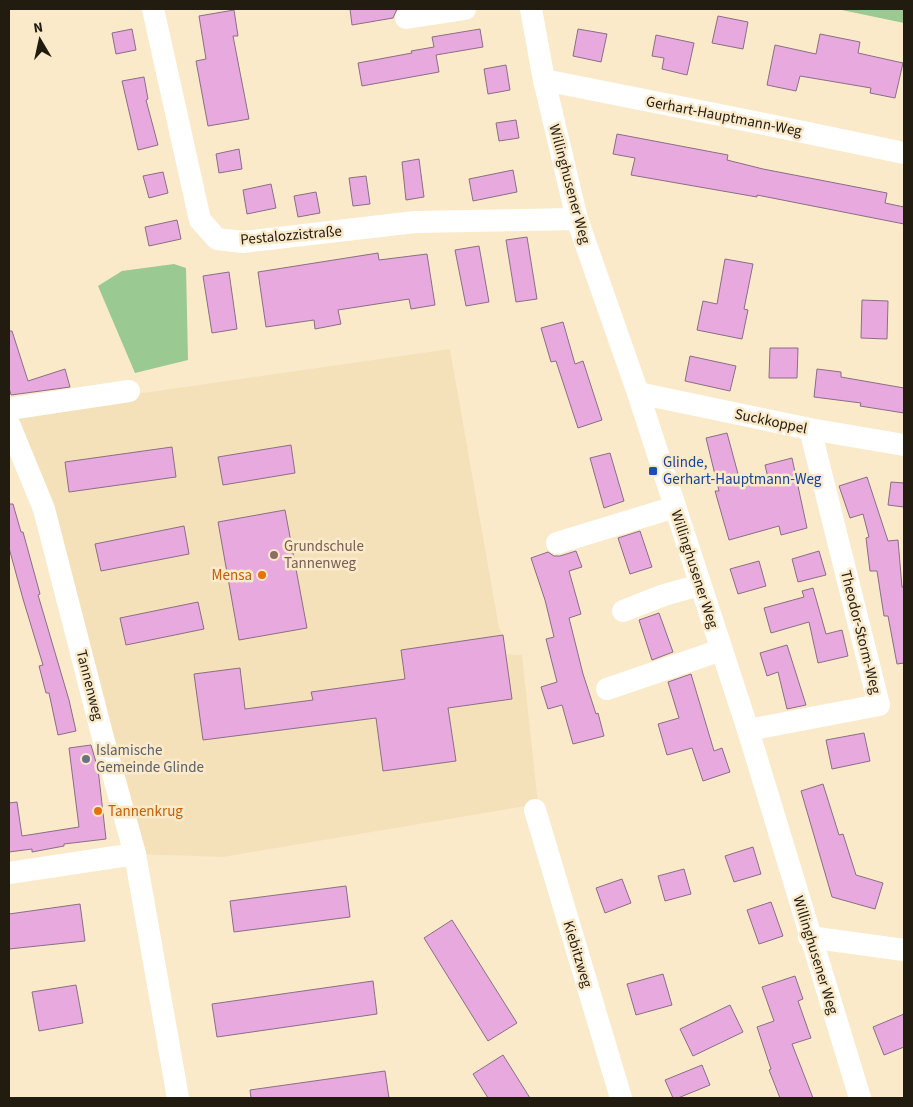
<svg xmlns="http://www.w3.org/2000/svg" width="913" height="1107" font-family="'Source Sans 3',sans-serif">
	<rect width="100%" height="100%" fill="#faeaca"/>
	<path fill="#f5e1b9" d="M450,349l49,279 4,7 1,19 18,1 16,149 -315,53 -88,-3 -126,-437 120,-22z"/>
	<g fill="#9ac992">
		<path d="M837,9h67v14z"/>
		<path d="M174,264l12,4 2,92 -53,13 -37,-87 24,-15z"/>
	</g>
	<g fill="#e8a9df" stroke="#896f85">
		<path d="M350,9h47l-4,9 -41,7z"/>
		<path d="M234,10l4,26h-5l16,83 -41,7 -12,-65 10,-2 -7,-43z"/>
		<path d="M718,16l30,6 -5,27 -31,-6z"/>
		<path d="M132,29l4,21 -20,4 -4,-21z"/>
		<path d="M480,29l3,18 -47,8 3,17 -77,14 -4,-23 54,-10 -1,-2 23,-4 -2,-10z"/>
		<path d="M578,29l29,5 -6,28 -28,-6z"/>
		<path d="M820,34l40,8 -2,11 45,10 -8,35 -25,-5 1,-5 -71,-12 -4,15 -29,-6 8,-40 41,9z"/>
		<path d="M656,35l38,8 -7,32 -25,-6 2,-11 -12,-2z"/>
		<path d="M506,65l4,25 -22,4 -4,-25z"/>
		<path d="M144,77l4,22 -2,1 12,45 -20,5 -16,-69z"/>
		<path d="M516,120l3,18 -20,3 -3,-18z"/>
		<path d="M617,134l111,21 -1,5 36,9 124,24 -2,10 19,4v17l-147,-29v2l-126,-22 4,-17 -22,-4z"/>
		<path d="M239,149l3,20 -23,4 -3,-19z"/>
		<path d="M419,159l5,38 -18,3 -4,-38z"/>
		<path d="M513,170l4,22 -44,9 -4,-22z"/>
		<path d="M163,172l5,21 -19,5 -6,-22z"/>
		<path d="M366,176l4,28 -17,2 -4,-28z"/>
		<path d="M271,184l5,24 -29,6 -4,-24z"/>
		<path d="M316,192l4,21 -22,4 -4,-21z"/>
		<path d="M177,220l4,19 -32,7 -4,-19z"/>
		<path d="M527,237l10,62 -21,3 -10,-62z"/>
		<path d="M479,246l10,56 -23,4 -11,-56z"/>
		<path d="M378,253l1,7 48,-6 8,51 -24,4 -2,-10 -71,11 3,14 -26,5 -1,-9 -48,7 -8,-55z"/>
		<path d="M725,259l28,5 -9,45 4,1 -6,29 -45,-9 6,-29 14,3z"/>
		<path d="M229,272l8,57 -25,4 -9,-57z"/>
		<path d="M862,300l26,1 -1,38 -26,-1z"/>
		<path d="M563,322l12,42 8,-3 19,59 -24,8 -22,-67 -5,1 -10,-34z"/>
		<path d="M9,331h3l16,50 37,-12 5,18 -59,8 -2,-7z"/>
		<path d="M770,348h28l-1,30h-28z"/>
		<path d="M690,356l46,10 -6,25 -45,-10z"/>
		<path d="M817,369l24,3v5l63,11v25l-44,-7 1,-3 -47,-6z"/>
		<path d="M727,433l14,52 27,-7 -3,-13 27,-7 15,70 -26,7 -2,-9 -50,14 -14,-49h4l-13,-53z"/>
		<path d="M291,445l4,28 -72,12 -5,-28z"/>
		<path d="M172,447l4,30 -107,15 -4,-30z"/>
		<path d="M610,453l14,48 -20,7 -14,-50z"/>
		<path d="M867,477l21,64 10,-1 4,47h2v76l-7,1 -9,-48h-4l-7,-45h-7l-4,-33 3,-1 -6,-23 -13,4 -11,-32z"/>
		<path d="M891,482l13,1v24l-16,-2z"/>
		<path d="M9,504h4l8,28h2l17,62 -2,1 31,105 7,31 -18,4 -9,-42h-3l-7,-27 4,-1 -20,-66 -14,-51z"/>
		<path d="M285,510l22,118 -68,12 -21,-118z"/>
		<path d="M184,526l5,28 -88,17 -6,-27z"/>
		<path d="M640,531l12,36 -22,7 -12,-36z"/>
		<path d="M576,551l6,16 -13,4 12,43 -12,4 14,56 13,40 2,-1 6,23 -31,8 -11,-39 -14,4 -7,-22 16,-5 -11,-43 8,-2 -9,-37 -14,-42 17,-6 6,4h6z"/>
		<path d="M819,551l7,24 -28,7 -6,-23z"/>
		<path d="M759,561l7,25 -28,8 -8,-25z"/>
		<path d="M813,588l13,46 16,-4 6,26 -30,7 -9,-41 -38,11 -7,-25 40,-11 -2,-6z"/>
		<path d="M198,602l6,27 -78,16 -6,-27z"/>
		<path d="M659,613l14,39 -21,8 -13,-40z"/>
		<path d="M503,635l9,64 -64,9 8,53 -73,10 -7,-53 -173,22 -9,-66 46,-6 5,41 68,-9 -2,-8 94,-13 -4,-29z"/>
		<path d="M787,645l19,60 -19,4 -9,-37 -11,4 -7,-23z"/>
		<path d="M691,674l23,77 8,-3 8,24 -27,9 -11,-33 -25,7 -9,-31 21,-6 -11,-36z"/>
		<path d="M864,733l6,28 -38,8 -6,-29z"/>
		<path d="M91,745l7,24 8,70 -42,5v2l-32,6v-3l-23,3v-49l8,-1 5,34 57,-9 -10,-79z"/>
		<path d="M823,784l16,51 4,-1 13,41 27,8 -8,26 -43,-12 -31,-106z"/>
		<path d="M753,847l8,27 -27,8 -9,-26z"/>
		<path d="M684,869l7,25 -26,7 -7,-25z"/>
		<path d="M622,879l9,24 -26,10 -9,-25z"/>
		<path d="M346,886l4,31 -116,15 -4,-31z"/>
		<path d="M771,902l12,34 -24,8 -12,-34z"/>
		<path d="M80,904l5,37 -76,8v-35z"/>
		<path d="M452,920l65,103 -29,18 -64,-103z"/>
		<path d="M663,974l9,31 -36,10 -9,-31z"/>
		<path d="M795,976l8,23 -5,2 13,37 -19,6 21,54h-33l-11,-28 2,-1 -14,-42 17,-6 -12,-34z"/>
		<path d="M373,981l4,33 -160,23 -5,-33z"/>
		<path d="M76,985l7,38 -44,8 -7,-39z"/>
		<path d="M730,1005l13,27 -50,24 -13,-27z"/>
		<path d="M904,1014v33l-20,8 -11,-28z"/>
		<path d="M503,1055l27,43h-42l-15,-24z"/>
		<path d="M702,1065l8,20 -32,13h-5l-8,-18z"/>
		<path d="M385,1071l4,27h-138l-1,-8z"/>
	</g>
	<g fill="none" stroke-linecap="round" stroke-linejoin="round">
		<g stroke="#fff" stroke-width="22">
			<path d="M153,9l47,211 17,19 26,3 172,-20 162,-3"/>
			<path d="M531,9l13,71 33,139 61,174 110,337 112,368"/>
			<path d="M406,18l59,-9"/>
			<path d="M544,80l191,38 169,35"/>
			<path d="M638,393l172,36 94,16"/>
			<path d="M9,409l120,-18"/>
			<path d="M9,424l35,85 58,225 33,120 43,244"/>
			<path d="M557,543l118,-36"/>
			<path d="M623,611l41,-16 36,-10"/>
			<path d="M607,689l114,-39"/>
			<path d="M748,730l131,-25 -69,-276"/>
			<path d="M535,810l86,288"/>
			<path d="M9,873l126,-19"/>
			<path d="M809,937l95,13"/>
		</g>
	</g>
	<rect fill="#1a4fb4" stroke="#faeaca" stroke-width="2" x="648" y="466" width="10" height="10" rx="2.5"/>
	<circle fill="#8d6e63" stroke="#faeaca" stroke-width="2" cx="274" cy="555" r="5"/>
	<g fill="#e8710a" stroke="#faeaca" stroke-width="2">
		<circle cx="262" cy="575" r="5"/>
		<circle cx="98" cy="811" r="5"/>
	</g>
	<circle fill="#6b7280" stroke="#faeaca" stroke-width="2" cx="86" cy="759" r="5"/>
	<g text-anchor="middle" stroke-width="5" stroke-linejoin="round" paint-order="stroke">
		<g font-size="15" fill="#211b10" stroke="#faeaca">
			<text transform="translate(724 116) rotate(11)" y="5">Gerhart-Hauptmann-Weg</text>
			<text transform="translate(570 184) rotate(75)" y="5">Willinghusener Weg</text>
			<text transform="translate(291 235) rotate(-5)" y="5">Pestalozzistraße</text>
			<text transform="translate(771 421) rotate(12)" y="5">Suckkoppel</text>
			<text transform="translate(695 569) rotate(72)" y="5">Willinghusener Weg</text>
			<text transform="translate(861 632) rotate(76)" y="5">Theodor-Storm-Weg</text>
			<text transform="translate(90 685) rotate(76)" y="5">Tannenweg</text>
			<text transform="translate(578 954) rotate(73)" y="5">Kiebitzweg</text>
			<text transform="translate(816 955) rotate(73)" y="5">Willinghusener Weg</text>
		</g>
		<g font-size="15" fill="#164399" stroke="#faeaca" text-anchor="start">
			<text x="663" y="467">Glinde,<tspan x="663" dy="17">Gerhart-Hauptmann-Weg</tspan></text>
		</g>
		<g font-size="15" fill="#785e54" stroke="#faeaca" text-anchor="start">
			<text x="284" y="551">Grundschule<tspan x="284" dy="17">Tannenweg</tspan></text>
		</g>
		<g font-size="15" fill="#c56008" stroke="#faeaca" text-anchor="end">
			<text x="252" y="580">Mensa</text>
			<text x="108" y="816" text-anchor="start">Tannenkrug</text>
		</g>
		<g font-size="15" fill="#5b616d" stroke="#faeaca" text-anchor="start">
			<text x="96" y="755">Islamische<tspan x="96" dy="17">Gemeinde Glinde</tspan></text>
		</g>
	</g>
	<rect width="913" height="1107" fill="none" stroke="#211b10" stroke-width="20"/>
	<g transform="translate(40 40) rotate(351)" stroke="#faeaca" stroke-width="4" paint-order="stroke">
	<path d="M0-4L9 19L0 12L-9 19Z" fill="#211b10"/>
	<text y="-8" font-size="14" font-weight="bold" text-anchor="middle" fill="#211b10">N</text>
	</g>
</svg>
